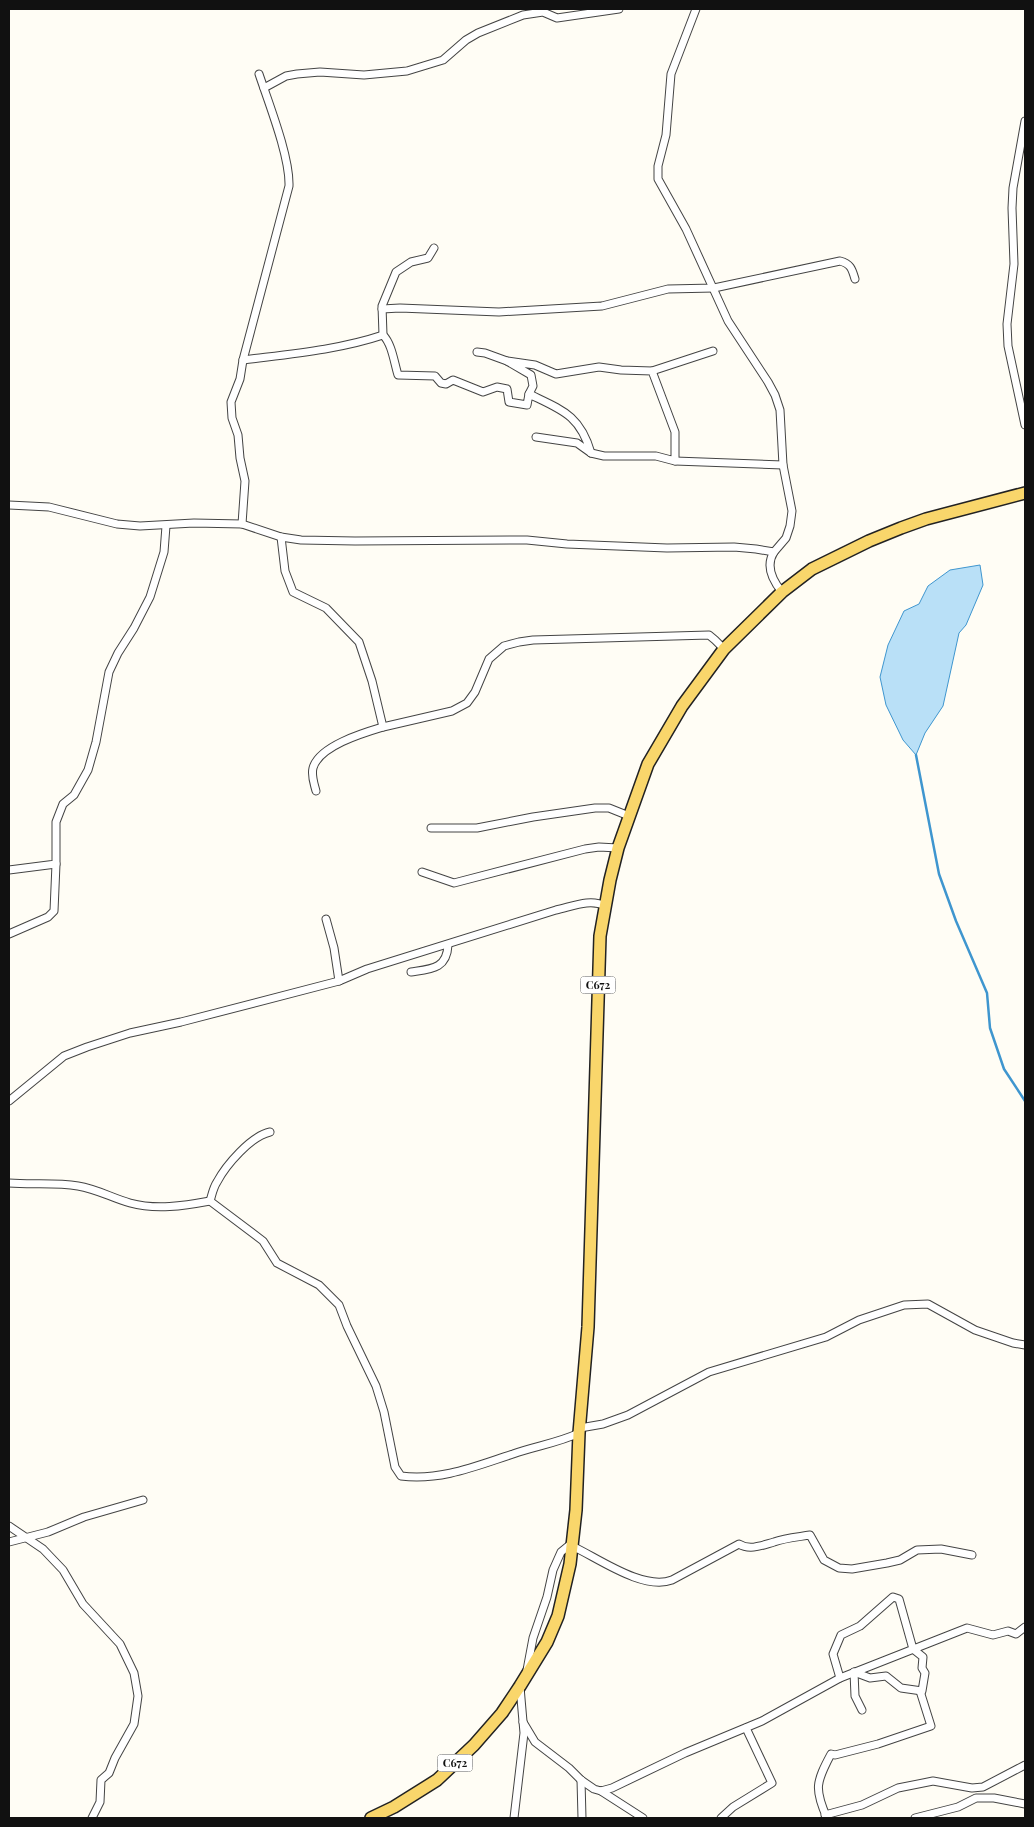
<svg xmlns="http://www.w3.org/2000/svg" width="1034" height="1827" font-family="'Playfair Display',serif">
	<rect width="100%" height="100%" fill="#fffdf5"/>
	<path fill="#b9e0f7" stroke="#3f96cf" d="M980,565l3,20 -17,40 -7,8 -16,73 -18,27 -9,22 -13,-15 -17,-35 -6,-28 8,-32 16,-34 15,-7 9,-18 22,-16z"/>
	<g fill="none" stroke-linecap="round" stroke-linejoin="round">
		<path stroke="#3f96cf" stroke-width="2.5" d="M916,755l23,119 17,47 31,72 3,35 14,41 21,32"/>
		<g stroke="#444" stroke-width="9">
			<g id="street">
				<path d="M696,9l-25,65 -5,61 -8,31v13l28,50 42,92 40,61 7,13 5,15 3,55 9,46 -2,15 -4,12 -12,14"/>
				<path d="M264,88l22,-12 11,-2 23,-2 44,3 43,-4 36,-11 23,-20 12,-7 45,-18 20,-3 14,6 62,-9"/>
				<path d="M1025,121l-12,67 -1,20 2,56 -7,60 1,22 17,79"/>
				<path d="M382,309l18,-1 99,4 103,-6 66,-17 46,-1 126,-27c11,3 12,8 15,18"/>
				<path d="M383,335l-1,-29 14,-34 15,-10 17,-4 6,-10"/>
				<path d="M477,352l8,1 22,8"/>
				<path d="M243,360c47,-6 95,-10 140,-25 9,9 11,27 15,40l37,1 6,7 5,1 7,-4 30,12 14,-5 10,2 2,13 18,3 2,-11c33,16 51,21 62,59l-14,-10 -41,-6"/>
				<path d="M652,371l61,-20"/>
				<path d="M529,394l4,-8 -2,-11 -24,-14 28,4 21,9 43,-7 22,3 31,1 23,61v29l-19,-5h-52l-13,-3"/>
				<path d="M675,461l108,4"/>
				<path d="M9,505l40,2 68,17 23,2 54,-3 48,1 39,13 20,3 54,1 172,-1 40,4 100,4 67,-1 22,2 18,3c-9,14 -1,29 8,40"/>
				<path d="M242,524l3,-43 -5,-23 -2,-23 -6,-17 -1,-16 9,-23 3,-19 46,-174c1,-29 -20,-82 -30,-112"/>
				<path d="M281,537l4,34 8,21 33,16 33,34 13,39 11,46 69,-16 15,-8 8,-11 14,-33 15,-13 15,-4 14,-2 176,-5 6,5 9,9"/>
				<path d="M316,791c-2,-8 -5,-15 -3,-23 6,-22 50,-35 70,-41"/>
				<path d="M431,828h46l56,-11 62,-9h14l20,8"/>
				<path d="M9,870l47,-6v-42l7,-18 11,-9 14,-25 8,-28 13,-70 9,-19 16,-25 16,-31 14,-45 2,-26"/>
				<path d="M422,872l32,11 131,-34 14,-2 19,1"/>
				<path d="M326,919l8,29 5,33 28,-12 189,-59c15,-3 34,-12 49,-4"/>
				<path d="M9,934l39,-17 6,-6 2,-47"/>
				<path d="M411,972c20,-3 36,-3 37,-27"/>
				<path d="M9,1101l55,-45 23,-9 43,-14 51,-11 158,-41"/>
				<path d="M270,1132c-19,4 -44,33 -53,50 -4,6 -5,13 -7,19l53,40 14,22 42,22 20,20 8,21 29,60 8,26 11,55 6,9c40,5 75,-10 112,-22 22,-8 45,-11 66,-21"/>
				<path d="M9,1183c23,2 46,-1 69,3 19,3 34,12 52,17 26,7 53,3 80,-2"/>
				<path d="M580,1428l23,-4 25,-9 81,-43 117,-35 33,-17 45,-15 24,-1 47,26 38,13 12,2"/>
				<path d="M9,1526l34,23 20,21 20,34 37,40 14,29 4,23 -4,28 -19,34 -6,15 -8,7 -1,22 -8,16"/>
				<path d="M9,1542l39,-10 36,-15 59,-17"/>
				<path d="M572,1546c26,12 71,45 100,34l67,-36c11,7 24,1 35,-2 11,-4 24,-5 36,-7l14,25 15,8 13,1 35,-6 13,-3 17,-10 24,-1 31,6"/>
				<path d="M527,1670l6,-32 14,-41 6,-27 8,-18 11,-9"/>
				<path d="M854,1672l16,6 16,-2 15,12 21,3 3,-18 -3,-5 1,-11 -10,-8 -14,-50 -6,-2 -33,29 -19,9 -8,19 7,24 127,-50 26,7 15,-4 8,3 9,-7"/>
				<path d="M854,1672l1,24 7,14"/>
				<path d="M523,1722l12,20 34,26 12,12 13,9 7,2 11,-3 73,-35 77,-32 78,-43"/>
				<path d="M581,1780l1,38"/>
				<path d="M601,1791l42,27"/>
				<path d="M825,1815l37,-10 36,-17 35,-7 39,7 11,-1 42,-22"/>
				<path d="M514,1818l10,-85 -4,-46"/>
				<path d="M721,1818l12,-11 39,-24 -26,-55"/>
				<path d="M827,1818c-13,-29 -11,-36 4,-64l4,1 43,-11 53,-18 -11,-35"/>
				<path d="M915,1818l43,-11 18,-9h18l31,6"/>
			</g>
		</g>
		<g stroke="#222" stroke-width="14">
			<path id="primary" d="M371,1818l23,-11 43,-27 37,-35 28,-32 18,-27 27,-44 11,-26 12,-52 6,-54 3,-77 9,-106 12,-391 10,-56 8,-32 30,-84 34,-58 42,-57 58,-57 30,-23 57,-28 32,-13 25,-9 99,-26"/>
		</g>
		<use href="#street" stroke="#fff" stroke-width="7"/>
		<use href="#primary" stroke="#f9d66b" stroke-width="11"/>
	</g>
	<g text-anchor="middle" stroke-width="5" stroke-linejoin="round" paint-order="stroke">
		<g fill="#fff" stroke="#585858" stroke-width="1">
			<rect x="580.5" y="976.5" width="35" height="17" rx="4"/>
			<rect x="437.5" y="1754.5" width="35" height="17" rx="4"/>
		</g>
		<g font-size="11" font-weight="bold" fill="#111">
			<text x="598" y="989">C672</text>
			<text x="455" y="1767">C672</text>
		</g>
	</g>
	<rect width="1034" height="1827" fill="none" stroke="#111111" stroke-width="20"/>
</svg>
